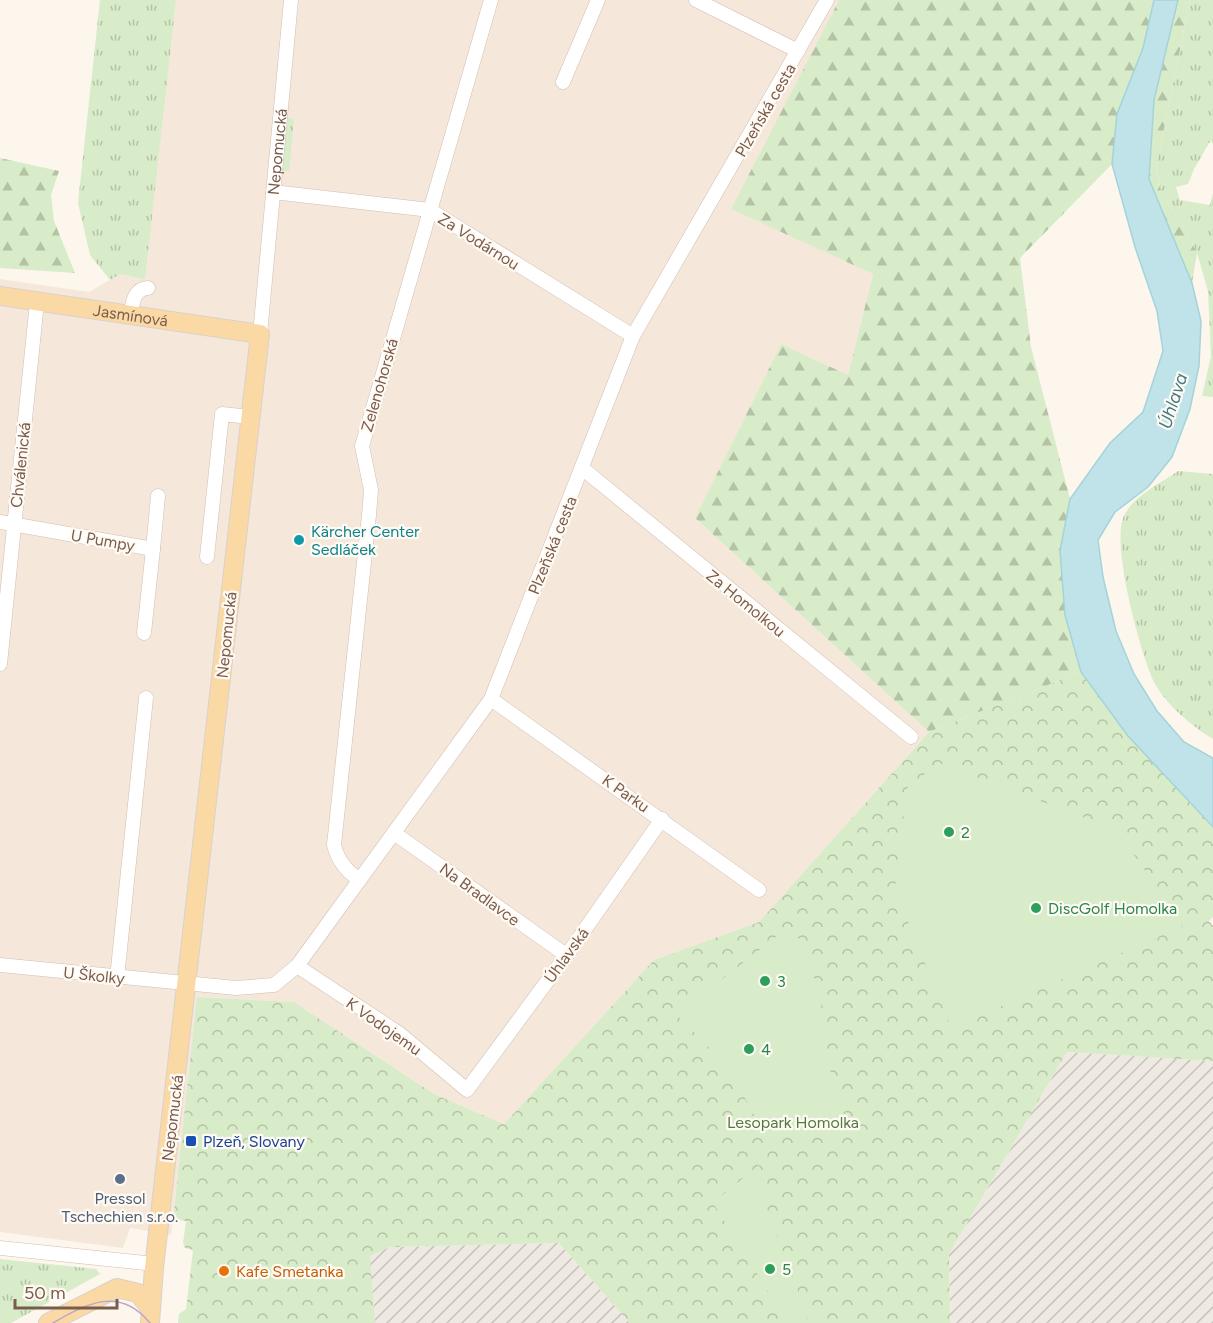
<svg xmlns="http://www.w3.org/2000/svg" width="1213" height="1323" font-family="Figtree,sans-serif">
	<defs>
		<pattern id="industrial-furrows" width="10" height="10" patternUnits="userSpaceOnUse" patternTransform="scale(1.5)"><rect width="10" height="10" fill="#efe9e4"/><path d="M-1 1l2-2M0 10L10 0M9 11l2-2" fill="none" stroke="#c7c0bb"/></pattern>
		<pattern id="grass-tufts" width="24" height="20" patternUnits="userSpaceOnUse" patternTransform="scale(1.5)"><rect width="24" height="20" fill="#d8ecc9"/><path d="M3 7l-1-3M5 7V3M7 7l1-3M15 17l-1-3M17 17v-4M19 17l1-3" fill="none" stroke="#b4c2a5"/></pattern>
		<pattern id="forest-firs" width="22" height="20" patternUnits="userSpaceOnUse" patternTransform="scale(1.5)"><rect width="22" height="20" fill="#d8ecc9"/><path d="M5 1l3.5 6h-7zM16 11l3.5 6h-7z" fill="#b4c2a5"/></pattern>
		<pattern id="park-crowns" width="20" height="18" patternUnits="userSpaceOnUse" patternTransform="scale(1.5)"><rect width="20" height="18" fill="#d8ecc9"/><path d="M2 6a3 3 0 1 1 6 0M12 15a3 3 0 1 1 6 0" fill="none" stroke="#b4c2a5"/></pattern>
	</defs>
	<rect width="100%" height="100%" fill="#fdf6ec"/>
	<path fill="#f5e8da" d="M176,0h663l-107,209 141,65 -25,101 -67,-31 -86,174 234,214 -170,190 -105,38 -150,164 -70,-30 -140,-92 -96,-5 -27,238 -41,-7 -7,20 -123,-16v-953l89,13 31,-18 52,-241z"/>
	<g fill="url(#industrial-furrows)">
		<path d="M1067,1052l146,9v262h-263l-1,-69z"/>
		<path d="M559,1243l71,80h-255l-6,-67 21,-9z"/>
	</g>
	<g fill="url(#grass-tufts)">
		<path d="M100,0h76l-31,279 -25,-5 -10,6 -20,-25 -12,-52z"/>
		<path d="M1190,0h23v144l-2,-4 -17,29 -6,15 -12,3 4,13 30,5 3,-12v204l-11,-1 9,-40 -3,-65 -11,-38 -17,-32 -18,-26 -6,-27z"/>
		<path d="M285,118l9,1 -5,52h-9z"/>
		<path d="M1178,471l35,3v265c-21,-13 -47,-34 -59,-57 -14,-30 -42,-134 -31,-164 9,-22 37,-34 55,-47z"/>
		<path d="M0,1259l96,10 4,5 -89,49h-11z"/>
	</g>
	<g fill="url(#forest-firs)">
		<path d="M839,0h315l-11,48 -26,66 -5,50 -92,94 11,89 39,152 -10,52 5,64 16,57 -152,60 -234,-214 86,-174 67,31 25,-101 -142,-65z"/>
		<path d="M1178,0h12l-34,168 6,27 18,26 17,32 -5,30 -43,-104 5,-79z"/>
		<path d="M0,158l59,13 -8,24 3,26 21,52 -75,-5z"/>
	</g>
	<path fill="url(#park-crowns)" d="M1081,672l47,64 85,91v90l-4,4 4,5v135l-146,-9 -118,202 1,69h-320l-71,-80 -169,4 -20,9 5,67h-197l1,-9 7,-5 7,-59 -8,-2 -2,-5 3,-22 -13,-2 24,-222 97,5 140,92 70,30 150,-164 105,-38 170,-190z"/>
	<g fill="#d8ecc9">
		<path d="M939,763l178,67 66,96 -232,102 -56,-139 12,-101z"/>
		<path d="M787,928l18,16 16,60 8,63 20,63 -83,7 -38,-70 -51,-52z"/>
		<path d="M759,1165l4,33 45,120 -22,2 -73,-117z"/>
	</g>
	<path fill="#bfe3e8" stroke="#a5d3da" stroke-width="1.5" d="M1154,0h24l-24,100 -5,79 43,104 9,38 -2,45 -9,43 -18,48 -24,30 -33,25 -17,28 5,37 13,54 18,43 23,37 27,31 29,16v69l-85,-91 -47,-64 -16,-57 -5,-64 10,-52 40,-56 33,-31 20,-61 -6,-40 -22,-64 -23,-83 5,-50 26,-66z"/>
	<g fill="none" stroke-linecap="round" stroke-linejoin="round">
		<g stroke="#d1beb0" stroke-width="15">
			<g id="minor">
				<path d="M696,0l102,51"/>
				<path d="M563,82l35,-82"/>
				<path d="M273,192l157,18 203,126"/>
				<path d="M130,316c3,-13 3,-27 18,-28"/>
				<path id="s1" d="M260,334l31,-334"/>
				<path d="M582,468l329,269"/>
				<path d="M0,522l153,27 5,-53"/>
				<path d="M207,557l15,-143 28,3"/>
				<path d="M144,633l9,-84"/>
				<path d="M0,664l37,-362"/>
				<path d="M491,699l268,191"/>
				<path d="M394,833l172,122"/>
				<path d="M359,880c-13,-10 -21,-19 -25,-35l35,-330 2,-25 -9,-44 129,-446"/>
				<path d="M0,965l236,23 38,-3 23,-19 194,-267 142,-363 194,-336"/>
				<path d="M297,966l103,68 67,56 107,-145 88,-126"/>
				<path d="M117,978l29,-280"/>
				<path d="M0,1248l155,16"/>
			</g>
		</g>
		<g stroke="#dad1cd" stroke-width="20">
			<g id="major">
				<path id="s2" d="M0,296l260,38 -106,934 -4,55"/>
				<path d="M48,1323l69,-35 21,5 13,16"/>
			</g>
		</g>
		<use href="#minor" stroke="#fff" stroke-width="14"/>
		<use href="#major" stroke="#fbd9a5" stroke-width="18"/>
		<path stroke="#b9a8c9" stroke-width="1.5" d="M53,1323c34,-20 67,-37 97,0"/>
	</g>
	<circle fill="#0f9aa8" stroke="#fffaf3" stroke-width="2" cx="299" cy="540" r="6"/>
	<g fill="#2e9e5b" stroke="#fffaf3" stroke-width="2">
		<circle cx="949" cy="832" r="6"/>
		<circle cx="1036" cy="908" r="6"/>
		<circle cx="765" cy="981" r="6"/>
		<circle cx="749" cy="1049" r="6"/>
		<circle cx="770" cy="1269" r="6"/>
	</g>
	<rect fill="#1a4fb4" stroke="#fffaf3" stroke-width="2" x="185" y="1135" width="12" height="12" rx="3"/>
	<circle fill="#5c6f8a" stroke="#fffaf3" stroke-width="2" cx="120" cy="1179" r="6"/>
	<circle fill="#e8710a" stroke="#fffaf3" stroke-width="2" cx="224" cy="1271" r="6"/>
	<g text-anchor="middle" stroke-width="4.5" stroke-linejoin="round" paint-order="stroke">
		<g font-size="16" fill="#7a5c4d" stroke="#fffaf3">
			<text transform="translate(765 110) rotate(-60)" y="6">Plzeňská cesta</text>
			<text dy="6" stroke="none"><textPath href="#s1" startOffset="183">Nepomucká</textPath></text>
			<text transform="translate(479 241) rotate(32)" y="6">Za Vodárnou</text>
			<text dy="6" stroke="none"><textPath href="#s2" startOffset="132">Jasmínová</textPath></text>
			<text transform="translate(379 385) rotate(-74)" y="6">Zelenohorská</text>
			<text transform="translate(20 465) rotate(-84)" y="6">Chválenická</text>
			<text transform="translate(103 540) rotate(10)" y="6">U Pumpy</text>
			<text transform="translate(552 545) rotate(-68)" y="6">Plzeňská cesta</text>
			<text transform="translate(746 603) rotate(39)" y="6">Za Homolkou</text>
			<text transform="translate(226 635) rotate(-84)" y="6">Nepomucká</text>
			<text transform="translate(626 793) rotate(35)" y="6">K Parku</text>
			<text transform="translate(480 894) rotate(36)" y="6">Na Bradlavce</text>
			<text transform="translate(566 955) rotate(-54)" y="6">Úhlavská</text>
			<text transform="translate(94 975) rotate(6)" y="6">U Školky</text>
			<text transform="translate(384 1026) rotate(35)" y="6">K Vodojemu</text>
			<text transform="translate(172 1118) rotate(-83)" y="6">Nepomucká</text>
		</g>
		<g font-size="16" fill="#0d838f" stroke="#fffaf3" text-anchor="start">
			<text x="311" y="537">Kärcher Center<tspan x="311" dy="18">Sedláček</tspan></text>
		</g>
		<g font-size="16" fill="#27864d" stroke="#fffaf3" text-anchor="start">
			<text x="961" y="838">2</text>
			<text x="1048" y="914">DiscGolf Homolka</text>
			<text x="777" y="987">3</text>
			<text x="761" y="1055">4</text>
			<text x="782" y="1275">5</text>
		</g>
		<g font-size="16" fill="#537a41" stroke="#fffaf3">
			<text x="793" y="1128">Lesopark Homolka</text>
		</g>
		<g font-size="16" fill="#164399" stroke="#fffaf3" text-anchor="start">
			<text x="203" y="1147">Plzeň, Slovany</text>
		</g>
		<g font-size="16" fill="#4e5e75" stroke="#fffaf3">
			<text x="120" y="1204">Pressol<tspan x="120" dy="18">Tschechien s.r.o.</tspan></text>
		</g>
		<g font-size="16" fill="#c56008" stroke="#fffaf3" text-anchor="start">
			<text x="236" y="1277">Kafe Smetanka</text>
		</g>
		<g font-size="18" font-style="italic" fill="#437c86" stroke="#fffaf3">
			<text transform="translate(1173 401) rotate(-72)" y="6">Úhlava</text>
		</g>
	</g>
	<path d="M15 1299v9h102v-9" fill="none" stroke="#7a5c4d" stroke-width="3"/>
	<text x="24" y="1299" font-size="18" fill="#7a5c4d" stroke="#fffaf3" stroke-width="4.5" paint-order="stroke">50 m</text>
</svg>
